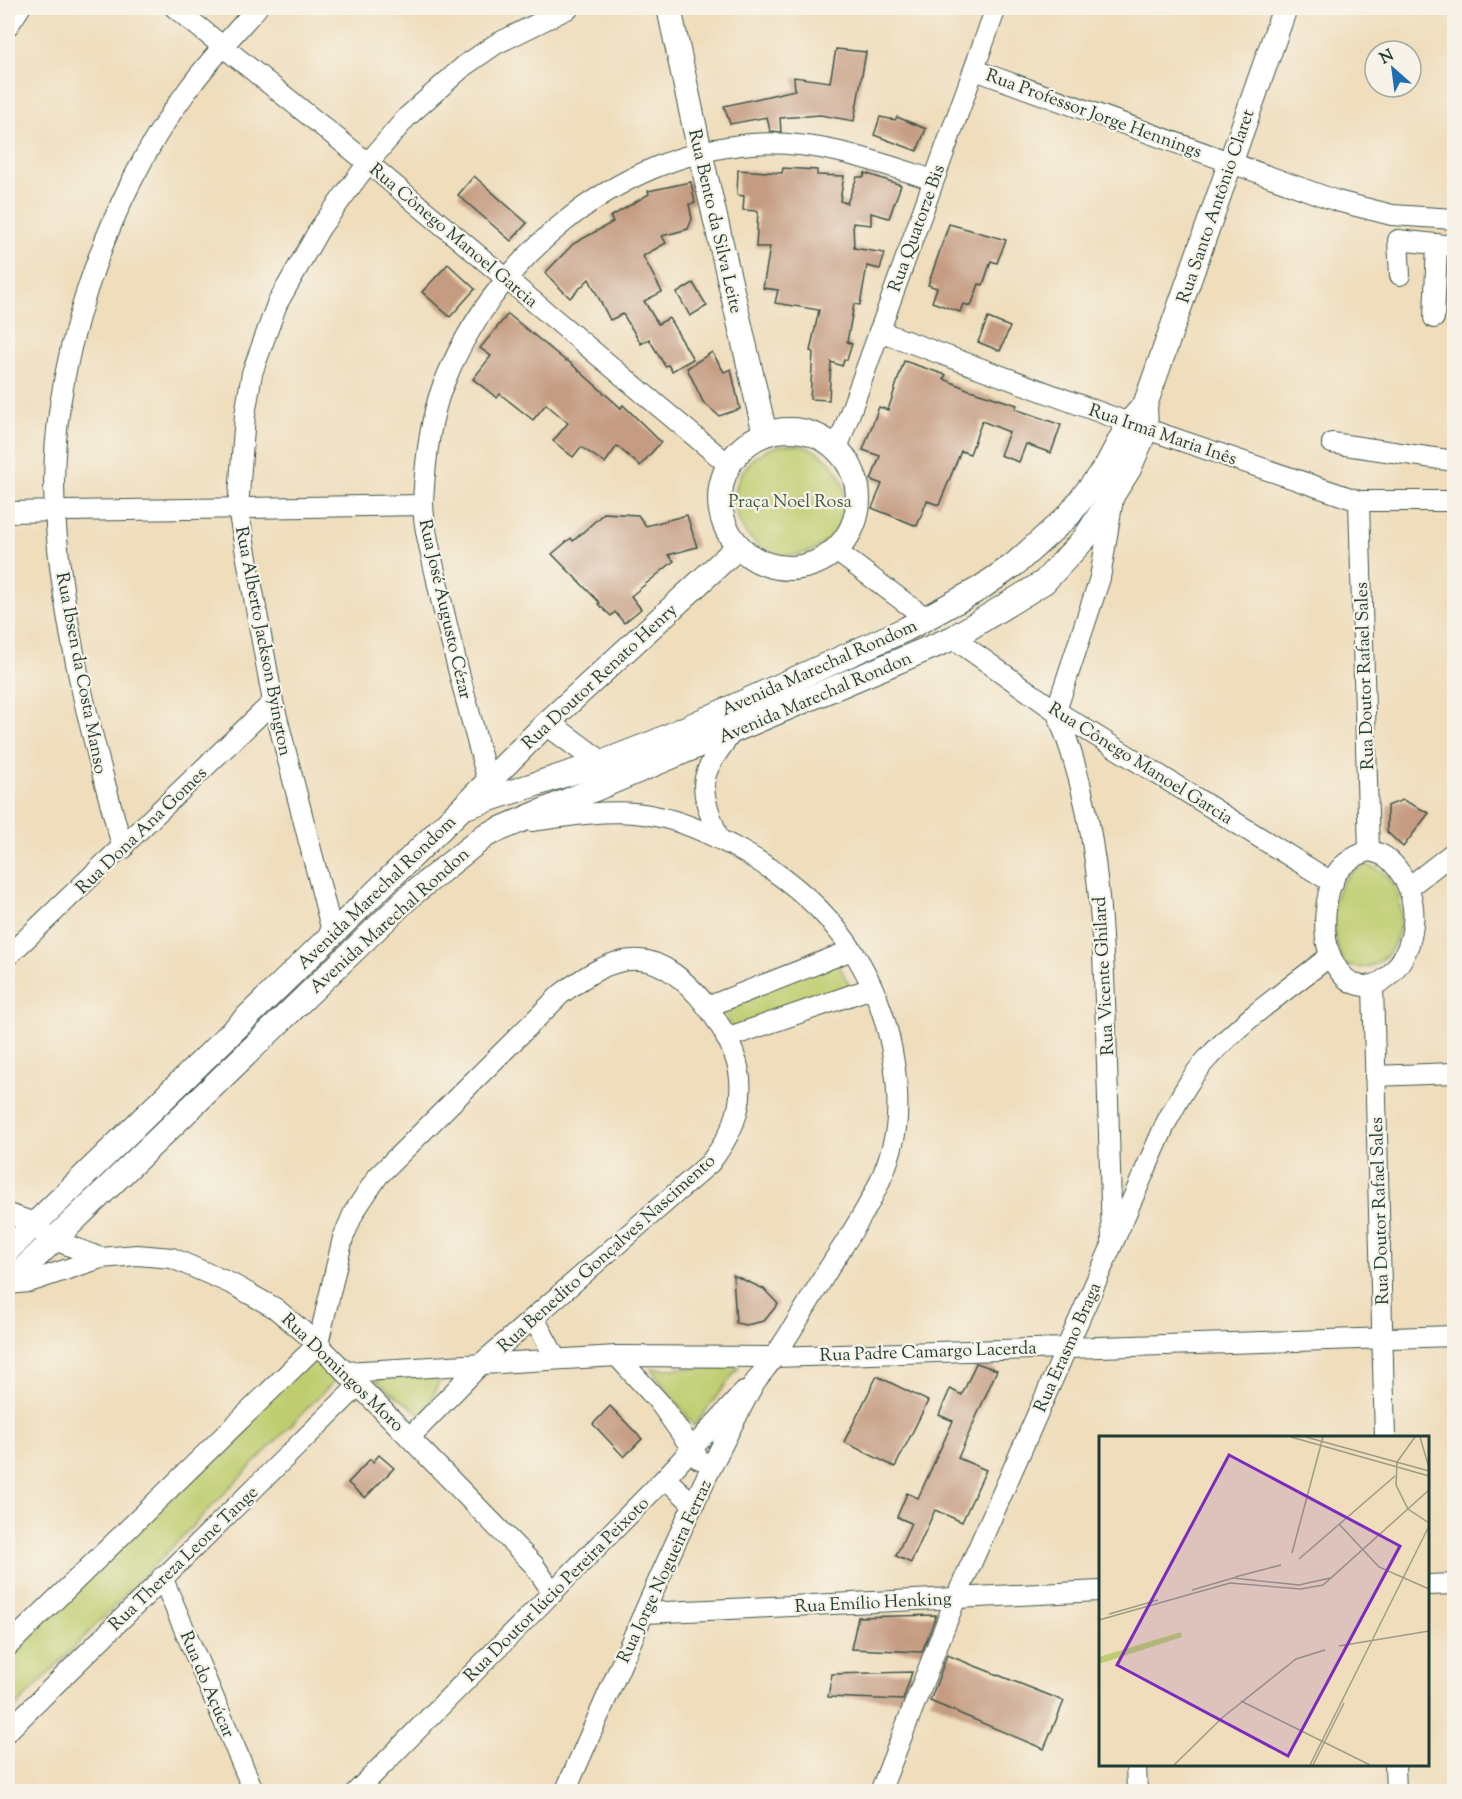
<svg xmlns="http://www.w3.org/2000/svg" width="1462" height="1799" font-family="'Sorts Mill Goudy',serif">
	<rect width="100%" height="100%" fill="#f7f3e8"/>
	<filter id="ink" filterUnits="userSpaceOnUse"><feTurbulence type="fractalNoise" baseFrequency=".0167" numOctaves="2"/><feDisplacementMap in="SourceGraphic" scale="12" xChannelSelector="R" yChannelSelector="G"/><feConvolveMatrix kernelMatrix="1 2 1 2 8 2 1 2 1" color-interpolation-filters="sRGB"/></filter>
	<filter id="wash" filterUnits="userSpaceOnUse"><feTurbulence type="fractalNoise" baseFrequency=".008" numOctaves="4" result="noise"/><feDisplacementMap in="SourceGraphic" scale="24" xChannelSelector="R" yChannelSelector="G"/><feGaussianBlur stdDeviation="1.35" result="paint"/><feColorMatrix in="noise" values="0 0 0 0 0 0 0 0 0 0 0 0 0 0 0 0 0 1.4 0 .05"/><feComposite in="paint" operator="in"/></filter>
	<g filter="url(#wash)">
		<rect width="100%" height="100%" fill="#efddbb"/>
		<g fill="#bfcd6f" stroke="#6f8552" stroke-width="1.5">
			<circle cx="790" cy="500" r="55"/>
			<path d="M1364,865c61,9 40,124 -20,99 -15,-34 -19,-81 20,-99z"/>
			<path d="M836,959l15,30 -119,41 -13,-27z"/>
			<path d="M310,1353l25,27 -327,335v-60z"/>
			<path d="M739,1367l-45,59 -43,-57z"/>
			<path d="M442,1375l-18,42 -50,-38z"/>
		</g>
		<g id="blocks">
			<g fill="#c59b81">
				<path d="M836,49l30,3 -12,69 -34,-6 -40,3 1,14 -11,-1 -3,-14 -37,7 -6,-18 71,-16 -1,-13 36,5z"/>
				<path d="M880,117l15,3 2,-3 29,12 -9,22 -43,-16z"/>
				<path d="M783,168l34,2v5l27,1 -4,25 7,2 10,-26h7l1,-4 36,12 -12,33 -18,-5v12l-18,-2 1,25 31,5 -5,16 -13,-3 -7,39 -6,-1 -7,38 5,2 -5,16h-3l-2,6 -11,-4 -2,38 -19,-1 3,-47 -3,-1 9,-41 -44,-7 3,-13 -15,-2 7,-41h-14l2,-36 -15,-1 1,-14 -7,-1 1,-25 44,3z"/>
				<path d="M474,176l53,47 -16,18 -53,-46z"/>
				<path d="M691,182l4,21 -6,1 3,15 -4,10 -26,7 4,7 -23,13 19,36 -18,9 14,23 11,-6 24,41 -21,12 -4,-6 -3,1 -16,-27 -8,5 -18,-30 -13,6 -21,-41 -19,19 -25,-25 28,-29 40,-22 -3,-5 39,-23 -1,-3z"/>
				<path d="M949,224l57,16 -9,23 -6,-2 -8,24 -4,-1 -8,22 -8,-2 -3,8 -28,-10 5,-14 -9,-3z"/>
				<path d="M448,264l27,25 -25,28 -28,-25z"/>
				<path d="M693,283l14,23 -17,10 -13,-23z"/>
				<path d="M508,314l58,47 1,-1 54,48 2,-3 38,37 -21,24 -23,-20 -12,17 -24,-16 -8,10 -20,-16 15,-18 -22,-19 -13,16 -33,-26 -3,4 -24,-19 18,-23 -11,-8z"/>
				<path d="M988,318l22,9 -10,24 -22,-9z"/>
				<path d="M712,352l12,20 7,-3 9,40 -21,7 -16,-14 -16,-34z"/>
				<path d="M904,361l42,14 -2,4 23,10 50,16 -2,4 46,16 -10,28 -25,-9 -7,18 -19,-7 9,-23 -27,-11 -12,33 -9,-3 -22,54 -12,-4 -10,25 -45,-18 10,-24 -11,-4 9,-24 -17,-6 16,-43 9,3z"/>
				<path d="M604,513l34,2 8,11 41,-11 10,32 -29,8 6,6 -43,35 10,13 -17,14 -9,-11 -4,4 -13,-12 2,-1 -48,-49 19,-16 2,3z"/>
				<path d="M1403,800l26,13 -26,34 -16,-15v-26z"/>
				<path d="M733,1275l31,14 14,15 -14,17 -18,4 -10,-2z"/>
				<path d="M976,1363l21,7 -39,88 28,12 -24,52 -27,-12 -24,53 -15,-7 15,-33 -14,-6 10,-24 11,5 35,-77 -14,-6 11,-26 12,6z"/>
				<path d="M877,1376l51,25 -33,66 -51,-25z"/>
				<path d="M610,1406l32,33 -18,18 -31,-33z"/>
				<path d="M379,1455l15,13 -29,30 -17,-15 22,-24 3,3z"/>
				<path d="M936,1615l-14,37 -71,-3 7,-32z"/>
				<path d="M947,1655l117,46 -20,48 -114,-48z"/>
				<path d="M912,1672l-9,28 -75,-3 4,-23z"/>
			</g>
		</g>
	</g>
	<g filter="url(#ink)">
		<use href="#blocks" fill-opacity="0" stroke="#3e5548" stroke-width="1.5"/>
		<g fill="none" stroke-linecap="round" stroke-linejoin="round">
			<g stroke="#3e5548" stroke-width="22">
				<g id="minor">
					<path d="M175,8l193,155 361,302"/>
					<path d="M8,26l12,-18"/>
					<path d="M975,70l362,131 55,14 62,4"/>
					<path d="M1400,275l-2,-35 56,6"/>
					<path d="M1434,318l3,-74"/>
					<path d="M879,331l250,92 230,78h95"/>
					<path d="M1332,443l122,18"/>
					<path d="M837,449l159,-441"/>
					<path d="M1359,501l10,350"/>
					<path d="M8,512l415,-7"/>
					<path d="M836,551l90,67"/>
					<path d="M953,638l103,73 277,172"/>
					<path d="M488,782c-18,-69 -38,-137 -52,-206 -5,-23 -13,-50 -13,-74 2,-37 6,-80 19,-114 49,-127 172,-233 309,-244 63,-5 124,17 182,36"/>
					<path d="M532,821c40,-5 82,-14 123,-5 32,6 62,21 90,37 82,47 135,114 149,210 4,27 6,58 -2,84 -11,44 -39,83 -63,121 -18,30 -35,60 -55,89 -7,11 -17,20 -23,32 -69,130 -126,268 -186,403"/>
					<path d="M718,837c-19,-53 -22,-57 13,-103"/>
					<path d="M123,849c-31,-110 -61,-223 -68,-337 -9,-138 50,-312 132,-421 21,-29 46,-56 70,-83"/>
					<path d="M1369,851c16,2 24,11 32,23 42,64 -33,159 -69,85 -11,-22 -8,-64 4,-85 8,-12 20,-19 33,-23z"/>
					<path d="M1409,887l45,-35"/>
					<path d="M333,935l-60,-233 -35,-193 7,-94 7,-42 25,-69 43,-76 48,-65 39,-46 57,-51 32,-22 73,-36"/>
					<path d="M8,956l265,-254"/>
					<path d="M1373,985l12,453"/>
					<path d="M707,1007l145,-57"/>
					<path d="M726,1038l146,-50"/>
					<path d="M1375,1076l79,-3"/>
					<path d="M8,1214l18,6 26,19 49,19"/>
					<path d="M1112,1241c-2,-71 -4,-142 -6,-213 -4,-111 -7,-214 -50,-317l44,-133 13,-79"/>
					<path d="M8,1284l21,-2 72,-24 36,-3 35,3 60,26 43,24 43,36 216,221 19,28"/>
					<path d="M534,1318l22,41"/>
					<path d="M617,1356l42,46 40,57"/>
					<path d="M346,1372l271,-16 157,1 680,-21"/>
					<path d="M665,1478l29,27"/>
					<path d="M162,1577l92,215"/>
					<path d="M1428,1585l26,-1"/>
					<path d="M645,1613l455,-22"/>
					<path d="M8,1646l310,-302 25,-106 11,-26 24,-36 183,-182c23,-17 49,-36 79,-34 44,2 97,77 100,119 3,33 -11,59 -30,84l-227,199 -73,75"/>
					<path d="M8,1731l351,-346"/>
					<path d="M1136,1764l1,28"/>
					<path d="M1395,1764l1,28"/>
					<path d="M356,1792l309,-314 79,-86"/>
					<path d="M880,1792l76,-194 210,-475c12,-22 23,-44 40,-63 36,-40 82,-71 124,-104"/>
				</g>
			</g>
			<g stroke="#3e5548" stroke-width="26">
				<g id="major">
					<path d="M669,8l31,144 65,282"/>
					<circle cx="789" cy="499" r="69"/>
					<path d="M547,723l54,40"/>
					<path d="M465,805l82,-82 191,-176"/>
					<path d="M8,1250l454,-442 139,-45 54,-21 251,-113 73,-40 36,-25 54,-49 38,-50 22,-42 16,-18"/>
					<path d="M8,1284l404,-390 74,-59 467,-197 91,-56 41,-44 44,-69 17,-40 -1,-24 140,-397"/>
				</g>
			</g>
			<use href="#minor" stroke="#fff" stroke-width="20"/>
			<use href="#major" stroke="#fff" stroke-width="24"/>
		</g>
	</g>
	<g text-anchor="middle" stroke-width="4.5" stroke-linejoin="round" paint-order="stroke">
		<g font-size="18" fill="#1f3d34" stroke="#f7f3e8">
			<text transform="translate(1094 113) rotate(20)" y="6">Rua Professor Jorge Hennings</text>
			<text transform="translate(1215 206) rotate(-71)" y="6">Rua Santo Antônio Claret</text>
			<text transform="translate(716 221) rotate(77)" y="6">Rua Bento da Silva Leite</text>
			<text transform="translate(916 228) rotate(-70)" y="6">Rua Quatorze Bis</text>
			<text transform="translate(454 235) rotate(40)" y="6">Rua Cônego Manoel Garcia</text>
			<text transform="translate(1163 434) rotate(19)" y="6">Rua Irmã Maria Inês</text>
			<text transform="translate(446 609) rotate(77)" y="6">Rua José Augusto Cézar</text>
			<text transform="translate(264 641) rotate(79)" y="6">Rua Alberto Jackson Byington</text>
			<text transform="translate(819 667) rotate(-24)" y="6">Avenida Marechal Rondom</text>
			<text transform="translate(82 673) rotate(79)" y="6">Rua Ibsen da Costa Manso</text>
			<text transform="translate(599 676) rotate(-43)" y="6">Rua Doutor Renato Henry</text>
			<text transform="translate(1364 676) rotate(-92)" y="6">Rua Doutor Rafael Sales</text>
			<text transform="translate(815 697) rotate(-23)" y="6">Avenida Marechal Rondon</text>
			<text transform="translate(1141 763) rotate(32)" y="6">Rua Cônego Manoel Garcia</text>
			<text transform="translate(141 830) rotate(-44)" y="6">Rua Dona Ana Gomes</text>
			<text transform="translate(376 892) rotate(-44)" y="6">Avenida Marechal Rondom</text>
			<text transform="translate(389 920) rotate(-42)" y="6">Avenida Marechal Rondon</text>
			<text transform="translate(1103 976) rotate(-93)" y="6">Rua Vicente Ghilard</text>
			<text transform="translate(1379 1211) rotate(-92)" y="6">Rua Doutor Rafael Sales</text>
			<text transform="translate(606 1253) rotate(-42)" y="6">Rua Benedito Gonçalves Nascimento</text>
			<text transform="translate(1067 1347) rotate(-66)" y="6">Rua Erasmo Braga</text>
			<text transform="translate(928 1351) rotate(-2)" y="6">Rua Padre Camargo Lacerda</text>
			<text transform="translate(343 1372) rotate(44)" y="6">Rua Domingos Moro</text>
			<text transform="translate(183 1558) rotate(-44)" y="6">Rua Thereza Leone Tange</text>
			<text transform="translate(664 1571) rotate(-65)" y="6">Rua Jorge Nogueira Ferraz</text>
			<text transform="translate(556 1589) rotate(-45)" y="6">Rua Doutor lúcio Pereira Peixoto</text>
			<text transform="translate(873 1602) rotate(-3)" y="6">Rua Emílio Henking</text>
			<text transform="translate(208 1684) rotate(67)" y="6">Rua do Açúcar</text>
		</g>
		<g font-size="18" fill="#3f5a40" stroke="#f7f3e8">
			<text x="790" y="507">Praça Noel Rosa</text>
		</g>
	</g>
	<g transform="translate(1099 1436)">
		<rect width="330" height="330" fill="#efddbb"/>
		<path d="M82,196l1,5 -83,27v-7z" fill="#bfcd6f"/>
		<path fill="none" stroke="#9c9d85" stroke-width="1.5" d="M192,1l138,39M207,1l123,34M316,1l-18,25 -1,23 12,24 21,14M321,1l9,31M240,88l40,43 50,22M193,117l31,-116M200,123l96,-83M136,141l46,-12M93,154l41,-12 66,7 31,-7M10,178l49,-14M0,184l131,-37 71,6 22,-4 106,-95M240,210l90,-15M142,265l129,64M75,329l49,-48 73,-58 29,-9M211,329l119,-239M214,329l31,-62"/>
		<path fill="#7b2cbf" fill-opacity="0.15" stroke="#7b2cbf" stroke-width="3" d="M130,19l171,91 -112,210 -171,-91z"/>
		<rect width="330" height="330" fill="none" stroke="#1f3d34" stroke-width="3"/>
	</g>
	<rect width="1462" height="1799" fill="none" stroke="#f7f3e8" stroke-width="30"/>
	<g transform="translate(1393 69) rotate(332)"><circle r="28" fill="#f7f3e8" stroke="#a1aaa0" stroke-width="1.5"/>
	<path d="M0-4.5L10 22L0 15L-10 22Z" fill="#1f6fb2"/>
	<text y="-9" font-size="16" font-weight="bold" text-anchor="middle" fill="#1f3d34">N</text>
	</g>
</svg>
